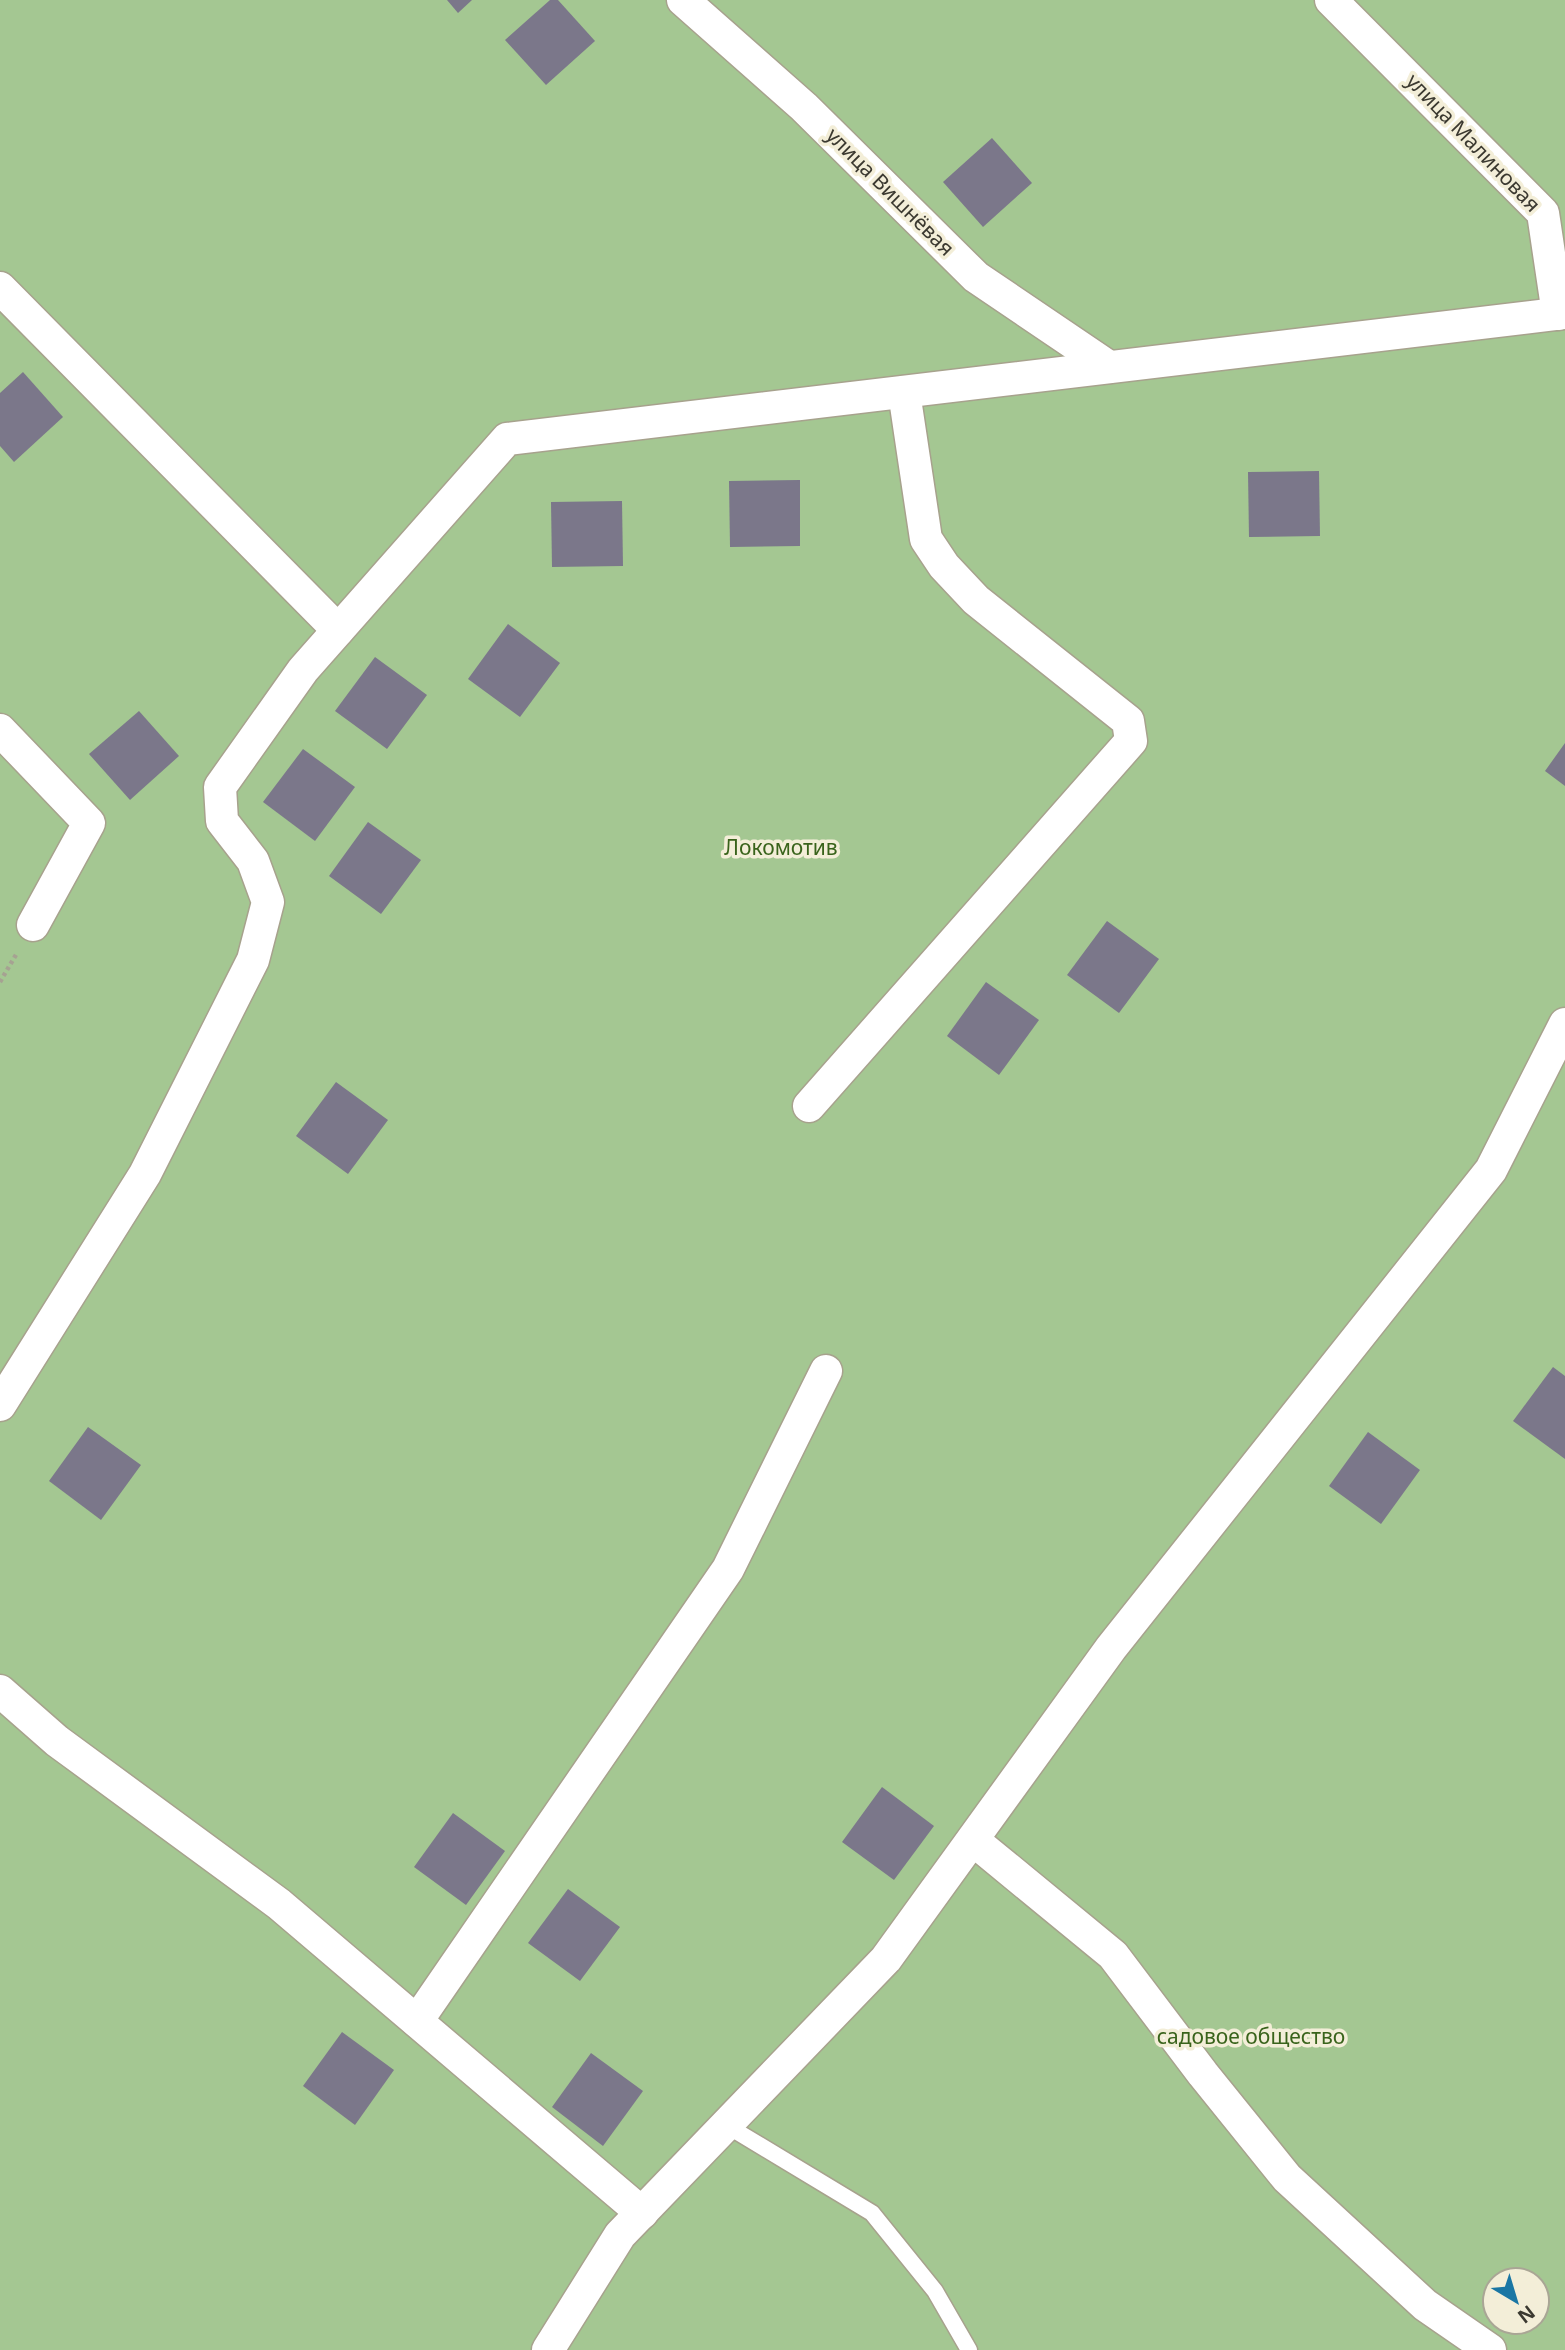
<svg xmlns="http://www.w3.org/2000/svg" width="1565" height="2350" font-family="'Noto Sans',sans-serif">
	<rect width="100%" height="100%" fill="#f3eed8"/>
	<path fill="#a4c792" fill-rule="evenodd" d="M0,0h1565v2350h-1565zM1495,2280h42v42h-42z"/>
	<g fill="#7b778a">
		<path d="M447,0h25l-14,13z"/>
		<path d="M550,0h8l37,41 -49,44 -41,-45z"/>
		<path d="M992,138l40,45 -49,44 -40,-45z"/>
		<path d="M23,372l40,45 -49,45 -14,-16v-53z"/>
		<path d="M1319,471l1,65 -71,1 -1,-65z"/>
		<path d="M800,480v66l-70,1 -1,-66z"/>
		<path d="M622,501l1,65 -71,1 -1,-65z"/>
		<path d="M508,624l52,39 -40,54 -52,-38z"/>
		<path d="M375,657l52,38 -40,54 -52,-38z"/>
		<path d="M139,711l40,45 -49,44 -41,-46z"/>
		<path d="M1565,743v43l-20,-15z"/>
		<path d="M303,749l52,38 -40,54 -52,-39z"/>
		<path d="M368,822l53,38 -40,54 -52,-38z"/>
		<path d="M1107,921l52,38 -40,54 -52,-38z"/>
		<path d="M986,982l53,38 -40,55 -52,-39z"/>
		<path d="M336,1082l52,38 -40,54 -52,-38z"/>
		<path d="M1553,1367l12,9v83l-52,-38z"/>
		<path d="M88,1427l53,38 -40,55 -52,-39z"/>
		<path d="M1368,1432l52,38 -39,54 -52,-38z"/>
		<path d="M882,1787l52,39 -40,54 -52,-38z"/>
		<path d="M453,1813l52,38 -39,54 -52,-38z"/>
		<path d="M568,1889l52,38 -40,54 -52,-38z"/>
		<path d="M342,2032l52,38 -39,55 -52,-39z"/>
		<path d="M591,2053l52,38 -40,55 -51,-39z"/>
	</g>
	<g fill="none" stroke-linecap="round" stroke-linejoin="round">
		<g stroke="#a7a28d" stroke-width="19">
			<path id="service" d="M726,2125l146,88 63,78 34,59"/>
		</g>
		<g stroke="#a7a28d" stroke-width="35">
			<g id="minor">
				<path d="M683,0l121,107 172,170 133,90"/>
				<path d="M1331,0l212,213 15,101"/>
				<path d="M0,288l338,342"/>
				<path d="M0,730l89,93 -56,102"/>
				<path d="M809,1106l322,-365 -3,-20 -152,-121 -32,-34 -18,-27 -22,-147"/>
				<path d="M0,1405l145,-231 108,-214 15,-58 -15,-41 -31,-40 -2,-34 83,-117 204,-231 1058,-126"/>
				<path d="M0,1691l57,50 222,163 363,309"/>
				<path d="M973,1840l140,115 90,119 84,104 138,127 65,45"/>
				<path d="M417,2021l311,-452 98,-198"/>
				<path d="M548,2350l72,-115 266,-276 225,-311 380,-478 74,-146"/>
			</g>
		</g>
		<path stroke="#a6a292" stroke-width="4.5" stroke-dasharray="3.5 3.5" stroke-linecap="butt" d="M0,982l17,-29"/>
		<use href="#service" stroke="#fff" stroke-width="16"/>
		<use href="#minor" stroke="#fff" stroke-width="32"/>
	</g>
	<g text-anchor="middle" stroke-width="7" stroke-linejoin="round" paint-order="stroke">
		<g font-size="21" fill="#3b3930" stroke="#f3eed8">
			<text transform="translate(1473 143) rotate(46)" y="7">улица Малиновая</text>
			<text transform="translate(890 192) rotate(45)" y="7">улица Вишнёвая</text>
		</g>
		<g font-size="21" fill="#39631b" stroke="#f3eed8">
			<text x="781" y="855">Локомотив</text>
			<text x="1251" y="2044">садовое общество</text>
		</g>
	</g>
	<g transform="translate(1516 2301) rotate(142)"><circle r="33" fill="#f3eed8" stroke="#a9a695" stroke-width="2"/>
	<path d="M0-5L12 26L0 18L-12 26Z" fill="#1a76a4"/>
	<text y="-10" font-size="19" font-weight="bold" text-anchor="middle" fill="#3b3930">N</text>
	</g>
</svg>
